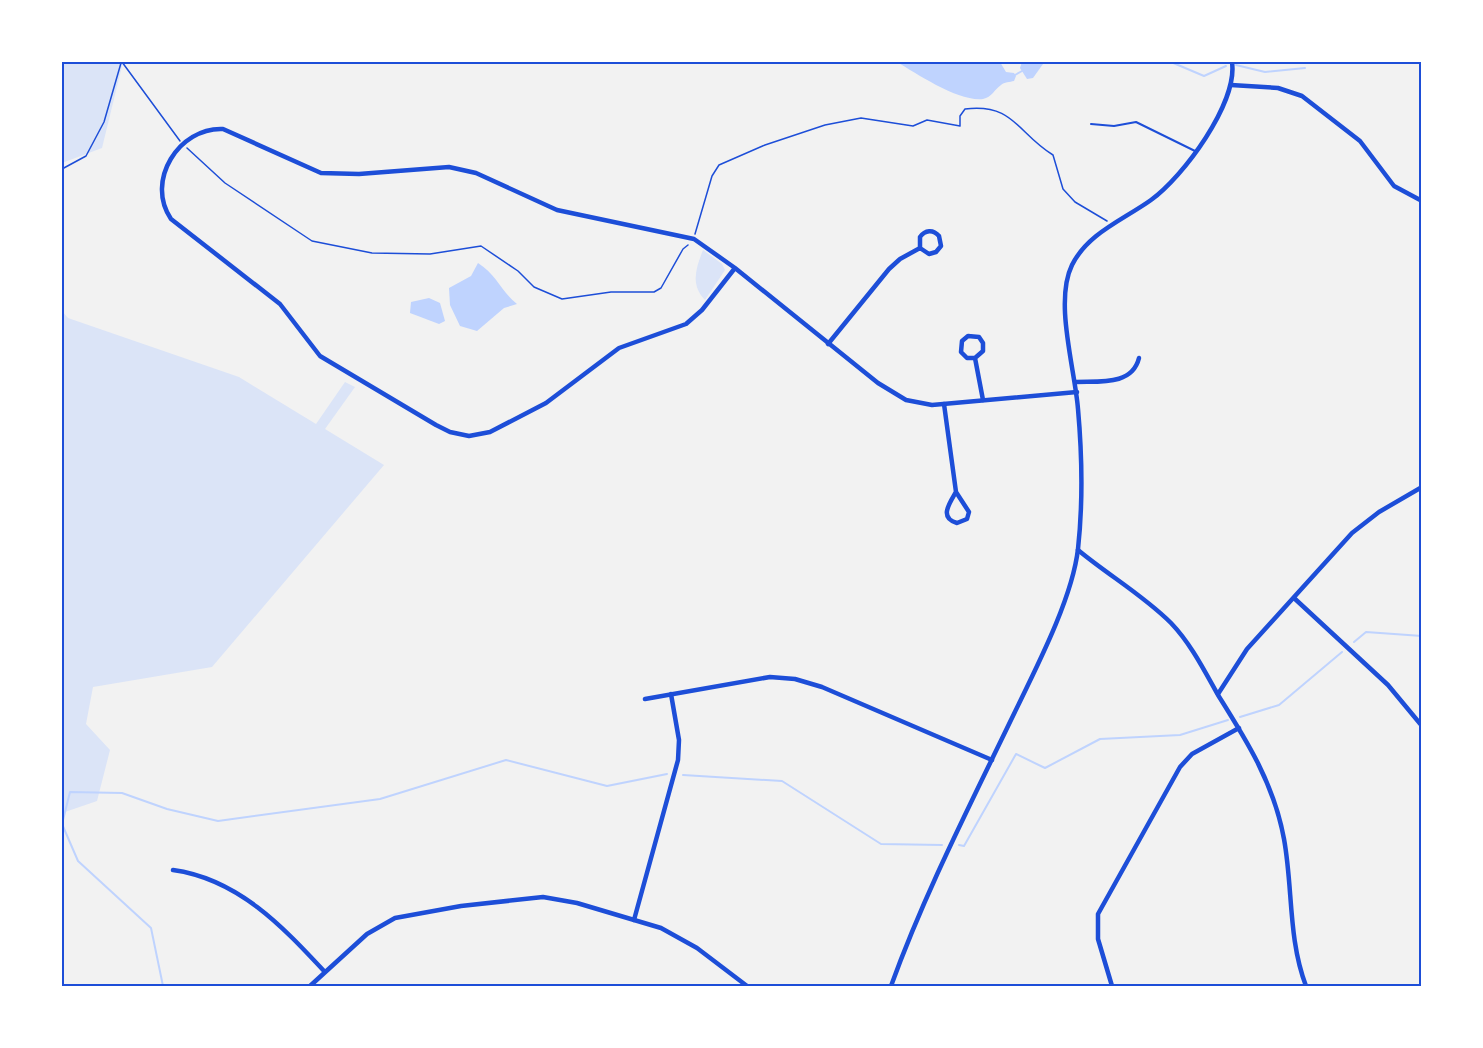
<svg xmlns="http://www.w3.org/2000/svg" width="1483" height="1048" font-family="'Work Sans',sans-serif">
	<rect width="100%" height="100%" fill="#f2f2f2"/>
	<g fill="#dbe4f7">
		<path d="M62,62h61l-21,86 -40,15z"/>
		<path d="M703,250l19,14 3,6 -20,30c-15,-15 -9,-32 -2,-50z"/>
		<path d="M62,311l6,7 171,59 77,47 29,-42 10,5 -30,42 59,36 -172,202 -119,20 -7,37 24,26 -13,51 -35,12z"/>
	</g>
	<g fill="#bfd3fe">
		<path d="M897,62h103l6,10 8,1 2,3 -2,5c-4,1 -10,1 -13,4 -7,5 -9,12 -18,14 -24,3 -66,-25 -86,-37z"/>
		<path d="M1022,62h20l1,2 -10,14 -6,1 -7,-11z"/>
		<path d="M478,263c19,12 22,27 39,41l-13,4 -27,23 -17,-5 -10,-21 -1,-17 22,-12z"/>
		<path d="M429,298l11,5 5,18 -6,3 -29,-11 1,-11z"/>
	</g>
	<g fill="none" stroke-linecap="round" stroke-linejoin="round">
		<g stroke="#bfd3fe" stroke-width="2">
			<path d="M1171,62l33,14 22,-10"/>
			<path d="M1236,65l29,7 40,-4"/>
			<path d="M1015,75l7,-4"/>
			<path d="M1354,642l12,-10 56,4"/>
			<path d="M1240,717l39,-12 63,-53"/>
			<path d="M683,775l99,6 99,63 61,1"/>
			<path d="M959,845l5,1 52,-92 29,14 55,-29 80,-4 48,-15"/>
			<path d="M163,986l-12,-58 -73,-67 -16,-37 8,-32 52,1 45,16 51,12 162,-22 126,-39 101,26 60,-12"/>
		</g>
		<g stroke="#1d4ed8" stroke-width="1.5">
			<path d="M122,62l58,79"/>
			<path d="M187,148l38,35 87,58 60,12 58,1 51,-8 37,25 16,16 28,12 49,-7h43l7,-4 22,-39 5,-4"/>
			<path d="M62,169l24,-13 18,-34 17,-59"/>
			<path d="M695,234l17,-58 7,-11 46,-20 60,-20 36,-7 52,8 14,-6 33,6v-10l5,-7c49,-6 52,24 88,46l10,34 12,13 32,19"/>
		</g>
		<path stroke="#1d4ed8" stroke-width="2" d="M1091,124l23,2 22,-4 59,29"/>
		<g stroke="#1d4ed8" stroke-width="4.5">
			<path d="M1231,85l47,3 24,8 58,45 34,45 28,15"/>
			<path d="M735,268l-41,-29 -137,-29 -81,-37 -27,-6 -90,7 -38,-1 -98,-44c-44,-2 -78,52 -52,90l109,85 40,52 116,69 14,7 19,4 21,-4 56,-29 73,-55 67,-24 16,-14 33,-42 143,115 28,17 26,5 145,-13"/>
			<path d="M828,344l61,-75 11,-10 20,-11 9,6 7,-2 5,-6 -2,-10c-6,-7 -14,-6 -19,1v11"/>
			<path d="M975,358h-8l-6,-6 1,-11 6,-5 11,1 4,6v8l-8,7 8,42"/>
			<path d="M1076,382c23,-1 56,4 63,-24"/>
			<path d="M944,404l12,88 13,20 -2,7 -10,4c-18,-5 -8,-19 -1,-31"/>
			<path d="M1078,550c30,25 65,45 93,73 20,21 33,47 47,72 29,46 56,89 66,144 9,49 4,100 22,147"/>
			<path d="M1294,598l94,87 34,41"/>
			<path d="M1218,694l29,-45 105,-116 27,-21 43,-25"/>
			<path d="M645,699l125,-22 25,2 27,8 170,73"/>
			<path d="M173,870c65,9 109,56 151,101"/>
			<path d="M634,920l44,-160 1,-20 -8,-46"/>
			<path d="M310,986l57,-52 28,-16 66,-12 82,-9 34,6 84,25 36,20 50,38"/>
			<path d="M891,986c33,-91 77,-177 119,-264 23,-48 62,-121 68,-173 5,-46 4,-95 0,-140 -3,-40 -24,-107 -6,-144 16,-32 51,-45 79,-65 32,-23 87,-97 81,-138"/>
			<path d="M1112,986l-14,-47v-25l82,-147 12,-13 47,-26"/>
		</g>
	</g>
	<rect width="1483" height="1048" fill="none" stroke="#ffffff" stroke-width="126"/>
	<rect x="63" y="63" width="1357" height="922" fill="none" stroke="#1d4ed8" stroke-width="2"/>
</svg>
